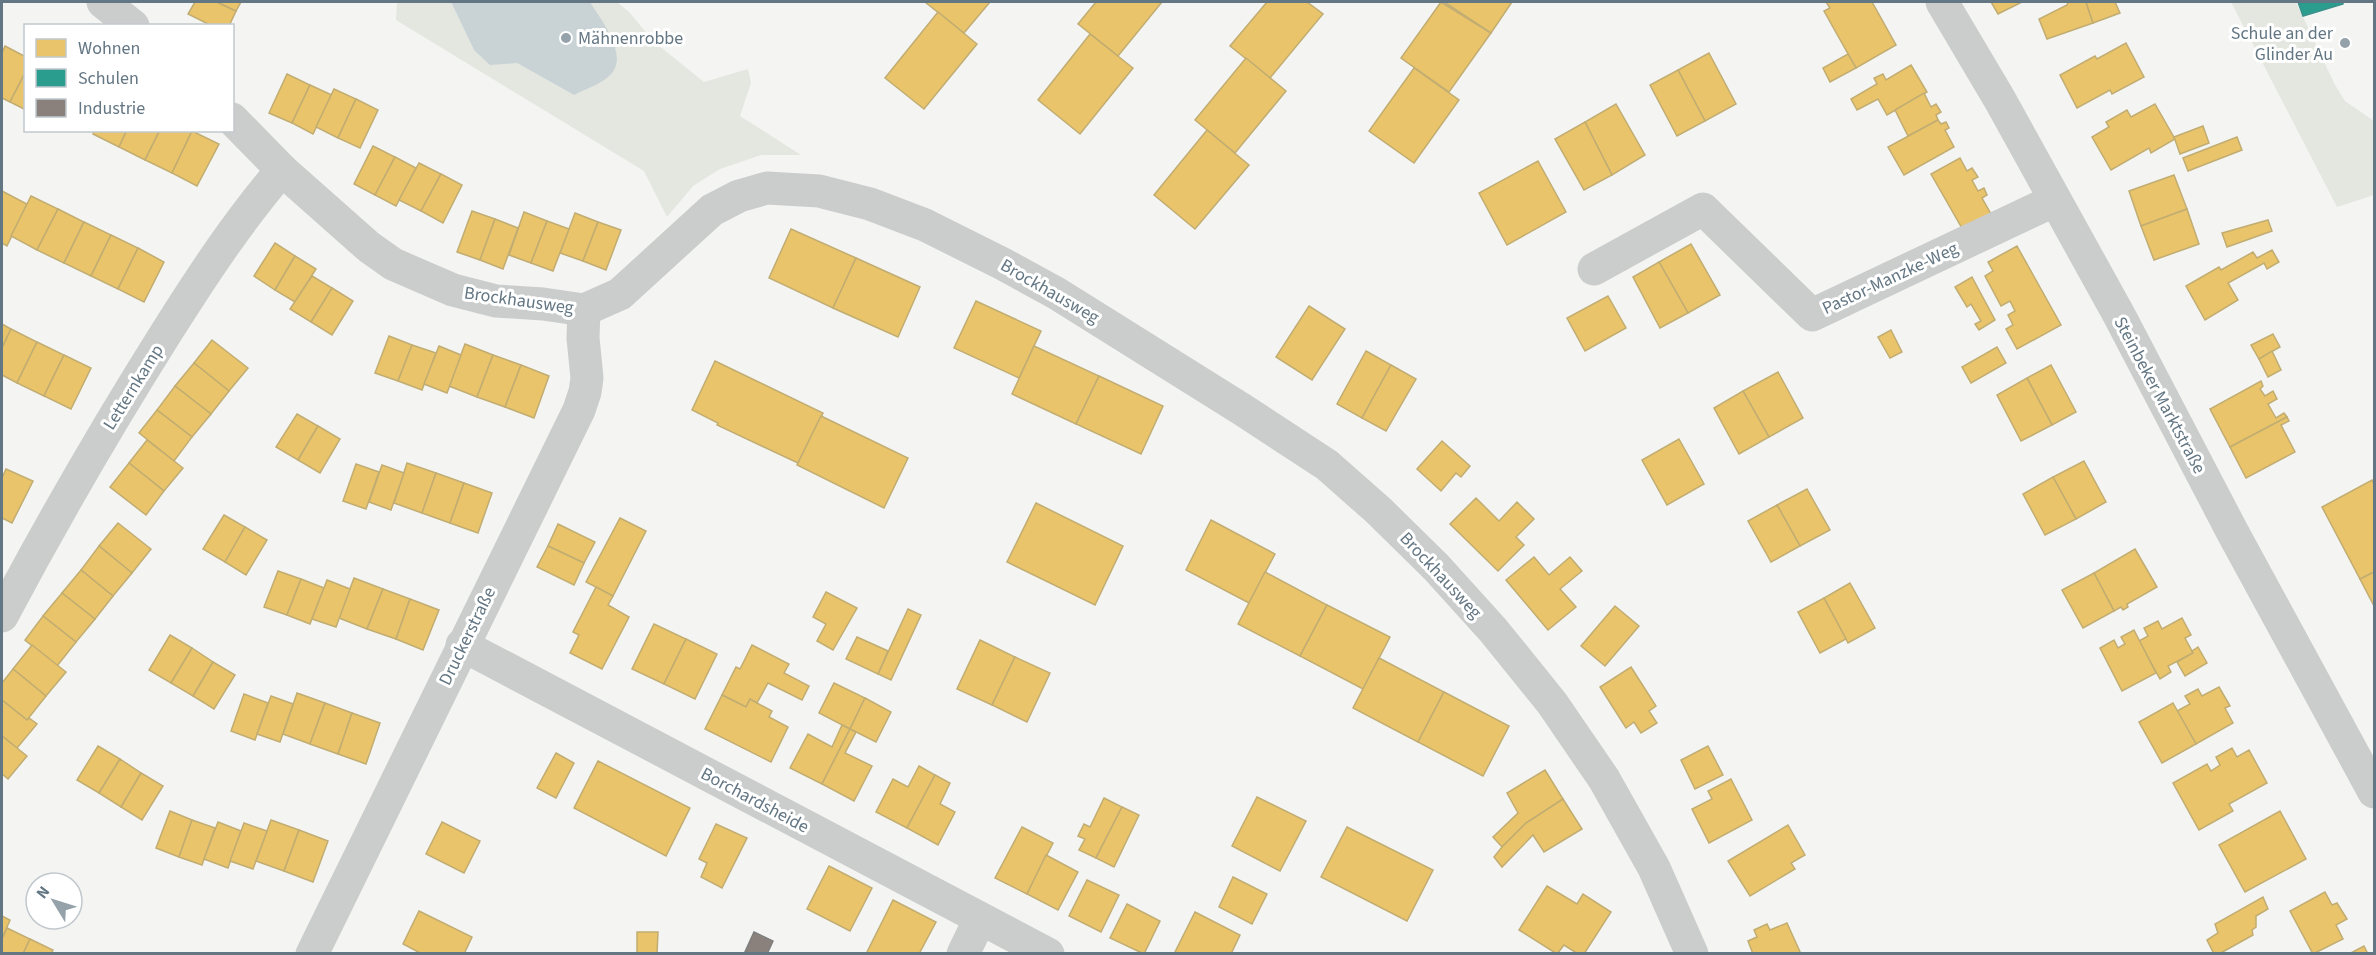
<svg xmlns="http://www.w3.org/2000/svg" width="2376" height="955" font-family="'Source Sans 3',sans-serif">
	<rect width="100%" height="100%" fill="#f4f4f2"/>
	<g fill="#e4e7e0">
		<path d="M397,2h54l23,48 43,13 57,32 42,-45 -26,-48h27l13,11 23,28 51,41 44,-13 3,14 -11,33 61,39h-40l-41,14 -27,17 -26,31 -23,-46 -248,-151z"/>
		<path d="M2231,2h65l39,83 10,16 29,20v74l-37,12z"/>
	</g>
	<path fill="#c9d3d5" d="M451,2h139c11,18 42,56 18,75 -9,8 -23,12 -34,18l-57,-32 -27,2 -16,-15z"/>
	<g fill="#e9c46a" stroke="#c1ad72" stroke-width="1.5">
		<path d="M195,2h22l19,9 -7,15h-17l-24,-12z"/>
		<path d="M217,2h24l-5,9z"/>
		<path d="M925,2h65l-26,31z"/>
		<path d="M1096,2h66l-44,54 -40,-32z"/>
		<path d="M1267,2h40l16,12 -53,64 -40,-32z"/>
		<path d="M1441,2l50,31 -42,59 -48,-34z"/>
		<path d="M1444,2h68l-21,31z"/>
		<path d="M1826,2h46l24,43 -40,23 -32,-57 6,-3z"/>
		<path d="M1991,2h31l-24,12z"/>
		<path d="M2068,2h18l7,21 -46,16 -8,-20 28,-14z"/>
		<path d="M2086,2h29l5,11 -27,10z"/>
		<path d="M938,12l39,32 -53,65 -39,-31z"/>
		<path d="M1090,34l43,34 -53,66 -42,-34z"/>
		<path d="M2126,43l18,34 -32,17 -2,-4 -33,18 -17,-33 35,-19 2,3z"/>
		<path d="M5,46l21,11v14l-16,31 -8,-4v-45z"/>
		<path d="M1709,53l27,51 -31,17 -27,-51z"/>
		<path d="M1848,54l8,14 -26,14 -7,-14z"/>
		<path d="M1246,58l40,33 -51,62 -40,-33z"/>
		<path d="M1911,65l16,27 -40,23 -9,-16 -21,11 -6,-11 26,-15 -3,-6 9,-4 3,6z"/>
		<path d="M1414,68l45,32 -45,63 -45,-32z"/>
		<path d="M1678,70l27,51 -28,15 -27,-51z"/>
		<path d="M26,71v39l-16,-8z"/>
		<path d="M287,74l23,11 -18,38 -23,-10z"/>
		<path d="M310,85l22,10 -19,39 -21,-11z"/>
		<path d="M334,89l22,10 -18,39 -22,-11z"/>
		<path d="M1924,93l7,14 5,-3 5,8 -5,3 2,5 -30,16 -13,-26z"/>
		<path d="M356,99l22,11 -18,38 -22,-10z"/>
		<path d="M1616,104l29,51 -33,20 -27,-53z"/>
		<path d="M2155,104l20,35 -24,14 -2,-5 -38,22 -19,-33 17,-10 -3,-5 21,-12 4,7z"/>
		<path d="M1938,120l3,4 5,-2 3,6 -4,2 9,17 -50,28 -16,-28z"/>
		<path d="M1585,122l27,53 -28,15 -29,-51z"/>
		<path d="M2203,126l6,17 -29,11 -6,-17z"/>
		<path d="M94,130h33l-8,17 -26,-13z"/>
		<path d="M127,130h33l-15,30 -26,-13z"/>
		<path d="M160,130l32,1 -20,42 -27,-13z"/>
		<path d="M1207,130l42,35 -54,64 -41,-34z"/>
		<path d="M192,131l27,13 -22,42 -25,-13z"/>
		<path d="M2237,137l5,13 -54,21 -5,-13z"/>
		<path d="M373,146l22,11 -20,38 -21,-11z"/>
		<path d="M395,157l21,11 -20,38 -21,-11z"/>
		<path d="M1960,158l7,13 5,-3 6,9 -6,3 6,11 6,-3 3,7 -5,3 9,16 -28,16 -32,-56z"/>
		<path d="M1538,161l28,51 -59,33 -28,-52z"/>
		<path d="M419,163l22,11 -20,37 -22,-11z"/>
		<path d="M441,174l21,11 -19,38 -22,-12z"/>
		<path d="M2174,175l13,34 -46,17 -12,-35z"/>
		<path d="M2,191l25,13 -20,42 -5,-3z"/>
		<path d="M31,196l27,13 -21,41 -26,-14z"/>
		<path d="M58,209l26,13 -20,41 -27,-13z"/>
		<path d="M2187,209l12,35 -45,16 -13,-34z"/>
		<path d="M472,211l23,8 -15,41 -23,-8z"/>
		<path d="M524,212l23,9 -16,42 -22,-8z"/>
		<path d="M575,213l23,9 -15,39 -23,-8z"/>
		<path d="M495,219l23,9 -15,41 -23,-9z"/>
		<path d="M2268,220l4,11 -45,16 -5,-14z"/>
		<path d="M547,221l22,8 -16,42 -22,-8z"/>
		<path d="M84,222l27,13 -20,41 -27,-13z"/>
		<path d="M598,222l23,8 -15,40 -23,-9z"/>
		<path d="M791,229l65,29 -23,50 -64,-30z"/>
		<path d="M111,235l27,13 -20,41 -27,-13z"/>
		<path d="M275,243l20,13 -20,34 -21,-14z"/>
		<path d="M1691,244l29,51 -32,18 -29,-51z"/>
		<path d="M2017,246l44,79 -44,24 -11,-20 7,-4 -5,-10 7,-4 -5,-10 -9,5 -16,-30 8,-5 -5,-9z"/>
		<path d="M138,248l26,14 -20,40 -26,-13z"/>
		<path d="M2272,250l7,12 -12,7 -3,-6 -36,20 10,17 -33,20 -19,-34 33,-19 2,3 32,-18 4,6z"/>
		<path d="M295,256l21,13 -21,33 -20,-12z"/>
		<path d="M856,258l64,29 -22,50 -65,-29z"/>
		<path d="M1659,262l29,51 -28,15 -27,-51z"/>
		<path d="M312,276l20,12 -21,34 -21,-13z"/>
		<path d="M1972,277l23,43 -16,10 -4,-6 6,-3 -10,-17 -4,3 -12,-20z"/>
		<path d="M332,288l21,13 -21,34 -21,-13z"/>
		<path d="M1608,296l18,32 -41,23 -18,-33z"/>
		<path d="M976,301l65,30 -22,47 -65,-30z"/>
		<path d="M1309,306l36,23 -33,51 -36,-23z"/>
		<path d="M2,324l9,5 -9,19z"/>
		<path d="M11,329l26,13 -20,41 -15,-8v-27z"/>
		<path d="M1891,330l11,22 -12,6 -12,-21z"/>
		<path d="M2273,334l7,13 -21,12 -8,-14z"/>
		<path d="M389,336l23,9 -14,36 -23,-8z"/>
		<path d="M212,340l36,28 -19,23 -35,-28z"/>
		<path d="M37,342l27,13 -20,41 -27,-13z"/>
		<path d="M465,344l28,11 -16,42 -28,-11z"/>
		<path d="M412,345l24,8 -14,37 -24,-9z"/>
		<path d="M439,346l22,9 -14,38 -23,-9z"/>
		<path d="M1034,346l65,30 -23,48 -64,-30z"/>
		<path d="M1997,347l9,16 -35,20 -9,-16z"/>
		<path d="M1366,351l25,14 -29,53 -25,-14z"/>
		<path d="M2272,351l9,19 -13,7 -9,-18z"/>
		<path d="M64,355l27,13 -20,41 -27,-13z"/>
		<path d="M493,355l28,10 -16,42 -28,-10z"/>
		<path d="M715,361l108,52 -25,50 -81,-38 1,-2 -26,-13z"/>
		<path d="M194,363l35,28 -18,23 -36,-28z"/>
		<path d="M521,365l28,11 -15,42 -29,-11z"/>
		<path d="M1391,365l25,14 -30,52 -24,-13z"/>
		<path d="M2051,365l25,47 -24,13 -25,-47z"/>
		<path d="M1778,372l25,46 -34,19 -26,-46z"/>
		<path d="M1099,376l64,30 -22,48 -65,-30z"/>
		<path d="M2027,378l25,47 -31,16 -24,-46z"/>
		<path d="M2261,381l2,5 -3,3 5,7 8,-5 4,8 -9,5 8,14 8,-5 3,4 -57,30 -20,-38z"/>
		<path d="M175,386l36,28 -19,23 -35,-27z"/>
		<path d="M1743,391l26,46 -30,17 -25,-46z"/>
		<path d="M157,410l35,27 -18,24 -35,-28z"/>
		<path d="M297,414l21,12 -20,34 -22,-13z"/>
		<path d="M821,416l87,42 -24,50 -87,-43z"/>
		<path d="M2287,417l2,4 -8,4 14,27 -49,26 -16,-31z"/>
		<path d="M318,426l22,13 -20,34 -22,-13z"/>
		<path d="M1679,439l25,45 -37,21 -25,-45z"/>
		<path d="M147,440l36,28 -19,23 -35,-28z"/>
		<path d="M1442,441l28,25 -9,11 -5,-4 -15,18 -24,-22z"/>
		<path d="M2084,461l22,41 -30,17 -23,-42z"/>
		<path d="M129,463l35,28 -18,24 -36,-28z"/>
		<path d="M407,463l29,10 -14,40 -28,-10z"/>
		<path d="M356,464l23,8 -13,37 -23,-8z"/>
		<path d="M382,465l22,8 -13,37 -22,-8z"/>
		<path d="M6,469l27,12 -21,42 -10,-5v-40z"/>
		<path d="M436,473l28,10 -14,40 -28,-10z"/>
		<path d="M2053,477l23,42 -31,16 -22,-41z"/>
		<path d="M2372,480l2,5v87l-14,7 -38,-72z"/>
		<path d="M464,483l28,10 -14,40 -28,-10z"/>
		<path d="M1807,489l23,41 -30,16 -23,-41z"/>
		<path d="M1476,498l23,23 18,-19 17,17 -18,18 8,8 -26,26 -48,-47z"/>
		<path d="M1036,503l87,43 -28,59 -88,-43z"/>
		<path d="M1777,505l23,41 -29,16 -23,-41z"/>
		<path d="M224,515l21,12 -20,35 -22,-13z"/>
		<path d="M620,518l26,13 -33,65 -27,-14z"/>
		<path d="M1211,520l64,34 -26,49 -63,-33z"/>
		<path d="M118,523l33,26 -19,24 -33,-27z"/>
		<path d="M558,524l37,18 -11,21 -36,-17z"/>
		<path d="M245,527l22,13 -21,35 -21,-13z"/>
		<path d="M99,546l33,27 -19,23 -32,-26z"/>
		<path d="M548,546l36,17 -10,22 -37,-18z"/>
		<path d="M2135,549l22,38 -30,17 1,3 -5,3 -2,-3 -7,4 -20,-38z"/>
		<path d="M1534,557l15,18 21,-18 12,14 -22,18 16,18 -28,23 -42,-50z"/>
		<path d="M81,570l32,26 -18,23 -33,-26z"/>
		<path d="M278,571l23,8 -14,36 -23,-8z"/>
		<path d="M1265,572l62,33 -27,51 -62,-32z"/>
		<path d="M2374,572v34l-14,-27z"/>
		<path d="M2094,573l20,38 -31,17 -21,-38z"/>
		<path d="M354,578l29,11 -16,40 -28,-11z"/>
		<path d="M301,579l23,9 -14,36 -23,-9z"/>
		<path d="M327,580l23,9 -14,38 -24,-8z"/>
		<path d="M1850,583l25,45 -27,15 -24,-45z"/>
		<path d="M596,587l17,9 -5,9 21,12 -27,52 -32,-16 9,-18 -6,-3z"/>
		<path d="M383,589l27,10 -14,40 -29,-10z"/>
		<path d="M826,592l31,16 -24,42 -16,-9 9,-17 -13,-7z"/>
		<path d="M62,593l33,26 -19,23 -33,-26z"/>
		<path d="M1824,598l22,41 -26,14 -22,-41z"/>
		<path d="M410,599l29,11 -16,40 -27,-11z"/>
		<path d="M1327,605l63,32 -27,52 -63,-33z"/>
		<path d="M1615,606l24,20 -34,40 -24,-20z"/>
		<path d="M908,609l13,6 -30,65 -13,-6z"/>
		<path d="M43,616l33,26 -19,24 -32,-26z"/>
		<path d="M2182,618l9,17 -6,3 8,15 -25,13 3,6 -11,7 -21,-38 9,-5 -4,-8 14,-7 4,8z"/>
		<path d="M654,624l32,15 -22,45 -32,-15z"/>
		<path d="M2134,630l22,43 -34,18 -22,-43 14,-8 4,8 7,-4 -4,-7z"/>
		<path d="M170,635l22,13 -21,35 -22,-13z"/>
		<path d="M857,637l31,14 -10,23 -32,-15z"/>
		<path d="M686,639l31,15 -22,45 -31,-15z"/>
		<path d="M980,640l35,17 -23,48 -35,-16z"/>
		<path d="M32,645l34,27 -20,24 -33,-27z"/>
		<path d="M752,645l37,19 -5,9 25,13 -7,14 -34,-17 -11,20 -7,-4 -4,8 -24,-12 14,-28 4,2z"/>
		<path d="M2198,647l9,16 -22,13 -8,-14 16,-9 -1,-2z"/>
		<path d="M192,648l21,14 -20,34 -22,-13z"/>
		<path d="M1015,657l35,16 -23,49 -35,-17z"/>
		<path d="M1379,658l65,34 -26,50 -65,-34z"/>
		<path d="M213,662l22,13 -21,34 -21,-13z"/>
		<path d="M1631,667l25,39 -7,5 8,12 -16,10 -7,-11 -8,6 -26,-41z"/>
		<path d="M13,669l33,27 -19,24 -25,-20v-17z"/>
		<path d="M834,683l31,15 -15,31 -31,-16z"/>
		<path d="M2219,687l11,19 -5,2 8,15 -37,21 -19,-33 13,-7 -5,-8 13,-7 4,7z"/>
		<path d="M1444,692l65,34 -26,50 -65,-34z"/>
		<path d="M297,693l28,10 -15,41 -27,-10z"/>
		<path d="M244,694l24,9 -13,37 -24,-9z"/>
		<path d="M722,695l24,12 4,-8 7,4 15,8 -3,6 19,10 -17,35 -66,-33z"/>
		<path d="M271,696l22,8 -13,38 -23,-8z"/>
		<path d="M865,698l26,14 -15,30 -26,-13z"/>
		<path d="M2,700l25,20 2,-2 8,6 -20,24 -15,-12z"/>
		<path d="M325,703l27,10 -14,41 -28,-10z"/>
		<path d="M2173,703l23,41 -34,19 -23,-41z"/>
		<path d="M352,713l28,10 -14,41 -28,-10z"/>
		<path d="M842,725l8,4 -28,55 -32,-16 18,-34 24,13z"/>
		<path d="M850,729l6,3 -11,21 27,13 -18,35 -32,-17z"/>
		<path d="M2,736l25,20 -19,23 -6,-5z"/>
		<path d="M98,746l22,13 -21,34 -22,-13z"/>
		<path d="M1708,746l15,29 -28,14 -14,-29z"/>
		<path d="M2232,748l5,9 12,-7 18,33 -38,21 4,7 -34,19 -26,-47 34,-19 4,7 9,-6 -4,-8z"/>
		<path d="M556,753l18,10 -18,35 -19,-10z"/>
		<path d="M120,759l21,14 -20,34 -22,-14z"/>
		<path d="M598,761l92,47 -24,48 -92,-48z"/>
		<path d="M919,766l16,9 -28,53 -31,-16 17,-33 15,8z"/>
		<path d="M1545,770l18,29 -37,24 -24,24 -9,-10 25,-24 -11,-20z"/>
		<path d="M141,773l22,13 -21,34 -21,-13z"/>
		<path d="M935,775l15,8 -10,21 15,8 -17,33 -31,-17z"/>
		<path d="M1731,779l21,41 -43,23 -17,-34 20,-10 -4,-8z"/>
		<path d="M1257,797l49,24 -26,50 -48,-25z"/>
		<path d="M1104,798l18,9 -26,51 -17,-8 6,-11 -7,-3 6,-12 6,3z"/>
		<path d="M1563,799l19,30 -38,23 -11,-17 -31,32 -8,-10 8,-10 24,-24z"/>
		<path d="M1122,807l17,8 -25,52 -18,-9z"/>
		<path d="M170,811l22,9 -13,37 -23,-9z"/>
		<path d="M2280,811l26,48 -61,33 -26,-47z"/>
		<path d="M192,820l23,8 -13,37 -23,-8z"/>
		<path d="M271,820l28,10 -15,41 -28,-10z"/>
		<path d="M218,822l23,9 -13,37 -24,-9z"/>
		<path d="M442,822l38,19 -16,32 -38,-19z"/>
		<path d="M244,823l23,8 -14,38 -23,-8z"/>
		<path d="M716,824l31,14 -25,50 -21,-11 6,-14 -8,-4z"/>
		<path d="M1788,825l17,30 -14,8 4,6 -45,27 -22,-35z"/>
		<path d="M1022,827l31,16 -26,51 -32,-16z"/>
		<path d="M1347,827l86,43 -26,51 -86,-44z"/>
		<path d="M299,830l29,11 -15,41 -29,-11z"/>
		<path d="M1046,855l32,17 -20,38 -31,-16z"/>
		<path d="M829,866l43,22 -22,43 -43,-22z"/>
		<path d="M1233,877l34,17 -15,30 -33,-17z"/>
		<path d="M1087,880l32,15 -18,37 -32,-16z"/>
		<path d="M1547,886l30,18 6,-10 28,18 -27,42h-6l-14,-9 -7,9 -38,-24z"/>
		<path d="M2325,892l7,13 5,-2 10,16 -11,6 7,14 -30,15 -23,-43z"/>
		<path d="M2263,897l5,12 -12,7v11l-4,3 1,5 -34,19h-5l-7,-14 11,-7 -3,-9z"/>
		<path d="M893,900l43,22 -17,32h-53z"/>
		<path d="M1127,904l33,17 -16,33 -34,-16z"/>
		<path d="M419,911l53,26 -8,17h-42l-19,-10z"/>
		<path d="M1195,912l45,23 -9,19h-57z"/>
		<path d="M2,916l8,4 -8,19z"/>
		<path d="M1787,923l14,31h-48l-5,-13 9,-4 -3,-7 13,-6 3,6z"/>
		<path d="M7,928l23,11 -7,15h-21v-15z"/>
		<path d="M637,932h21l-1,22 -20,-1z"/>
		<path d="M30,939l23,11 -2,4h-28z"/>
		<path d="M2364,946l4,8h-19z"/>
	</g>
	<path fill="#2a9d8f" stroke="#3b918b" stroke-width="1.5" d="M2298,2h45v2l-40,12z"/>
	<path fill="#8a817c" stroke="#7e7e7e" stroke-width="1.5" d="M754,932l19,9 -6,13h-23z"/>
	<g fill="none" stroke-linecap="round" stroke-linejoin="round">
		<g stroke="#cbcdcd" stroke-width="33">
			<path d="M103,2l30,24"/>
			<path d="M232,119l50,51 87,77 24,17 60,26 43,11 47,3 41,6 36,-16 92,-84 27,-14 28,-8 52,3 51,13 55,21 78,39 53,29 187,117 84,55 51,45 58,57 57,63 59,73 52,76 50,89 38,86"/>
			<path d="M1594,269l109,-60 109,106 243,-115"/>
			<path d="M2,616c51,-96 106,-191 164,-283 36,-57 72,-112 116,-163"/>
			<path d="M462,645l586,309"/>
			<path d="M312,954l267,-544 6,-18 2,-14 -4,-40 1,-28"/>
			<path d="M963,954l17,-35"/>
		</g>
		<path stroke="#cbcdcd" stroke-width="33" d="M1942,2l58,98 119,215 114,218 141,259"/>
	</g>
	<g fill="#96a2aa" stroke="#fff" stroke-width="2">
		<circle cx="566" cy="38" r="6"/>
		<circle cx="2345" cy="43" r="6"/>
	</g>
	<g text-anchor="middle" stroke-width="6" stroke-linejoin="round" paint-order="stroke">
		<g font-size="18" fill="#637683" stroke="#fff" text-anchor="end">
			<text x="2333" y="39">Schule an der<tspan x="2333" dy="21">Glinder Au</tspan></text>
			<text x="578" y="44" text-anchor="start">Mähnenrobbe</text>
		</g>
		<g font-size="18" fill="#637683" stroke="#fff">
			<text transform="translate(1890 278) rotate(-25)" y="6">Pastor-Manzke-Weg</text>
			<text transform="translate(1050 291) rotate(30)" y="6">Brockhausweg</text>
			<text transform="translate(519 300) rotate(8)" y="6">Brockhausweg</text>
			<text transform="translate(133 387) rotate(-58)" y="6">Letternkamp</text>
			<text transform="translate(2160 395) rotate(62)" y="6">Steinbeker Marktstraße</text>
			<text transform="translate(1441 575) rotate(47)" y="6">Brockhausweg</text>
			<text transform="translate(467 636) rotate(-64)" y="6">Druckerstraße</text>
			<text transform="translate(755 800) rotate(28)" y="6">Borchardsheide</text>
		</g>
	</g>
	<rect width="2376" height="955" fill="none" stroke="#637683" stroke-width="6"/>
	<rect x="24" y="24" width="210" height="108" fill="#ffffff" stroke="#c1c8cd" stroke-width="1.5"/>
	<rect x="36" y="39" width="30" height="18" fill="#e9c46a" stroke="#c1c8cd" stroke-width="1.5"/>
	<text x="78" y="54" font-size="18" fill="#637683">Wohnen</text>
	<rect x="36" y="69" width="30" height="18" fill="#2a9d8f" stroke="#c1c8cd" stroke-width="1.5"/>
	<text x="78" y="84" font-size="18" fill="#637683">Schulen</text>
	<rect x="36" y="99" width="30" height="18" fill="#8a817c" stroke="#c1c8cd" stroke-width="1.5"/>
	<text x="78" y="114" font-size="18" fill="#637683">Industrie</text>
	<g transform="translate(54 901) rotate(308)"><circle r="28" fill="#ffffff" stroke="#c1c8cd" stroke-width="1.5"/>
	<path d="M0-4.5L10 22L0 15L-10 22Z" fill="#96a2aa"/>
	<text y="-9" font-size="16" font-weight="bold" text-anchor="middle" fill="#637683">N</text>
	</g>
</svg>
